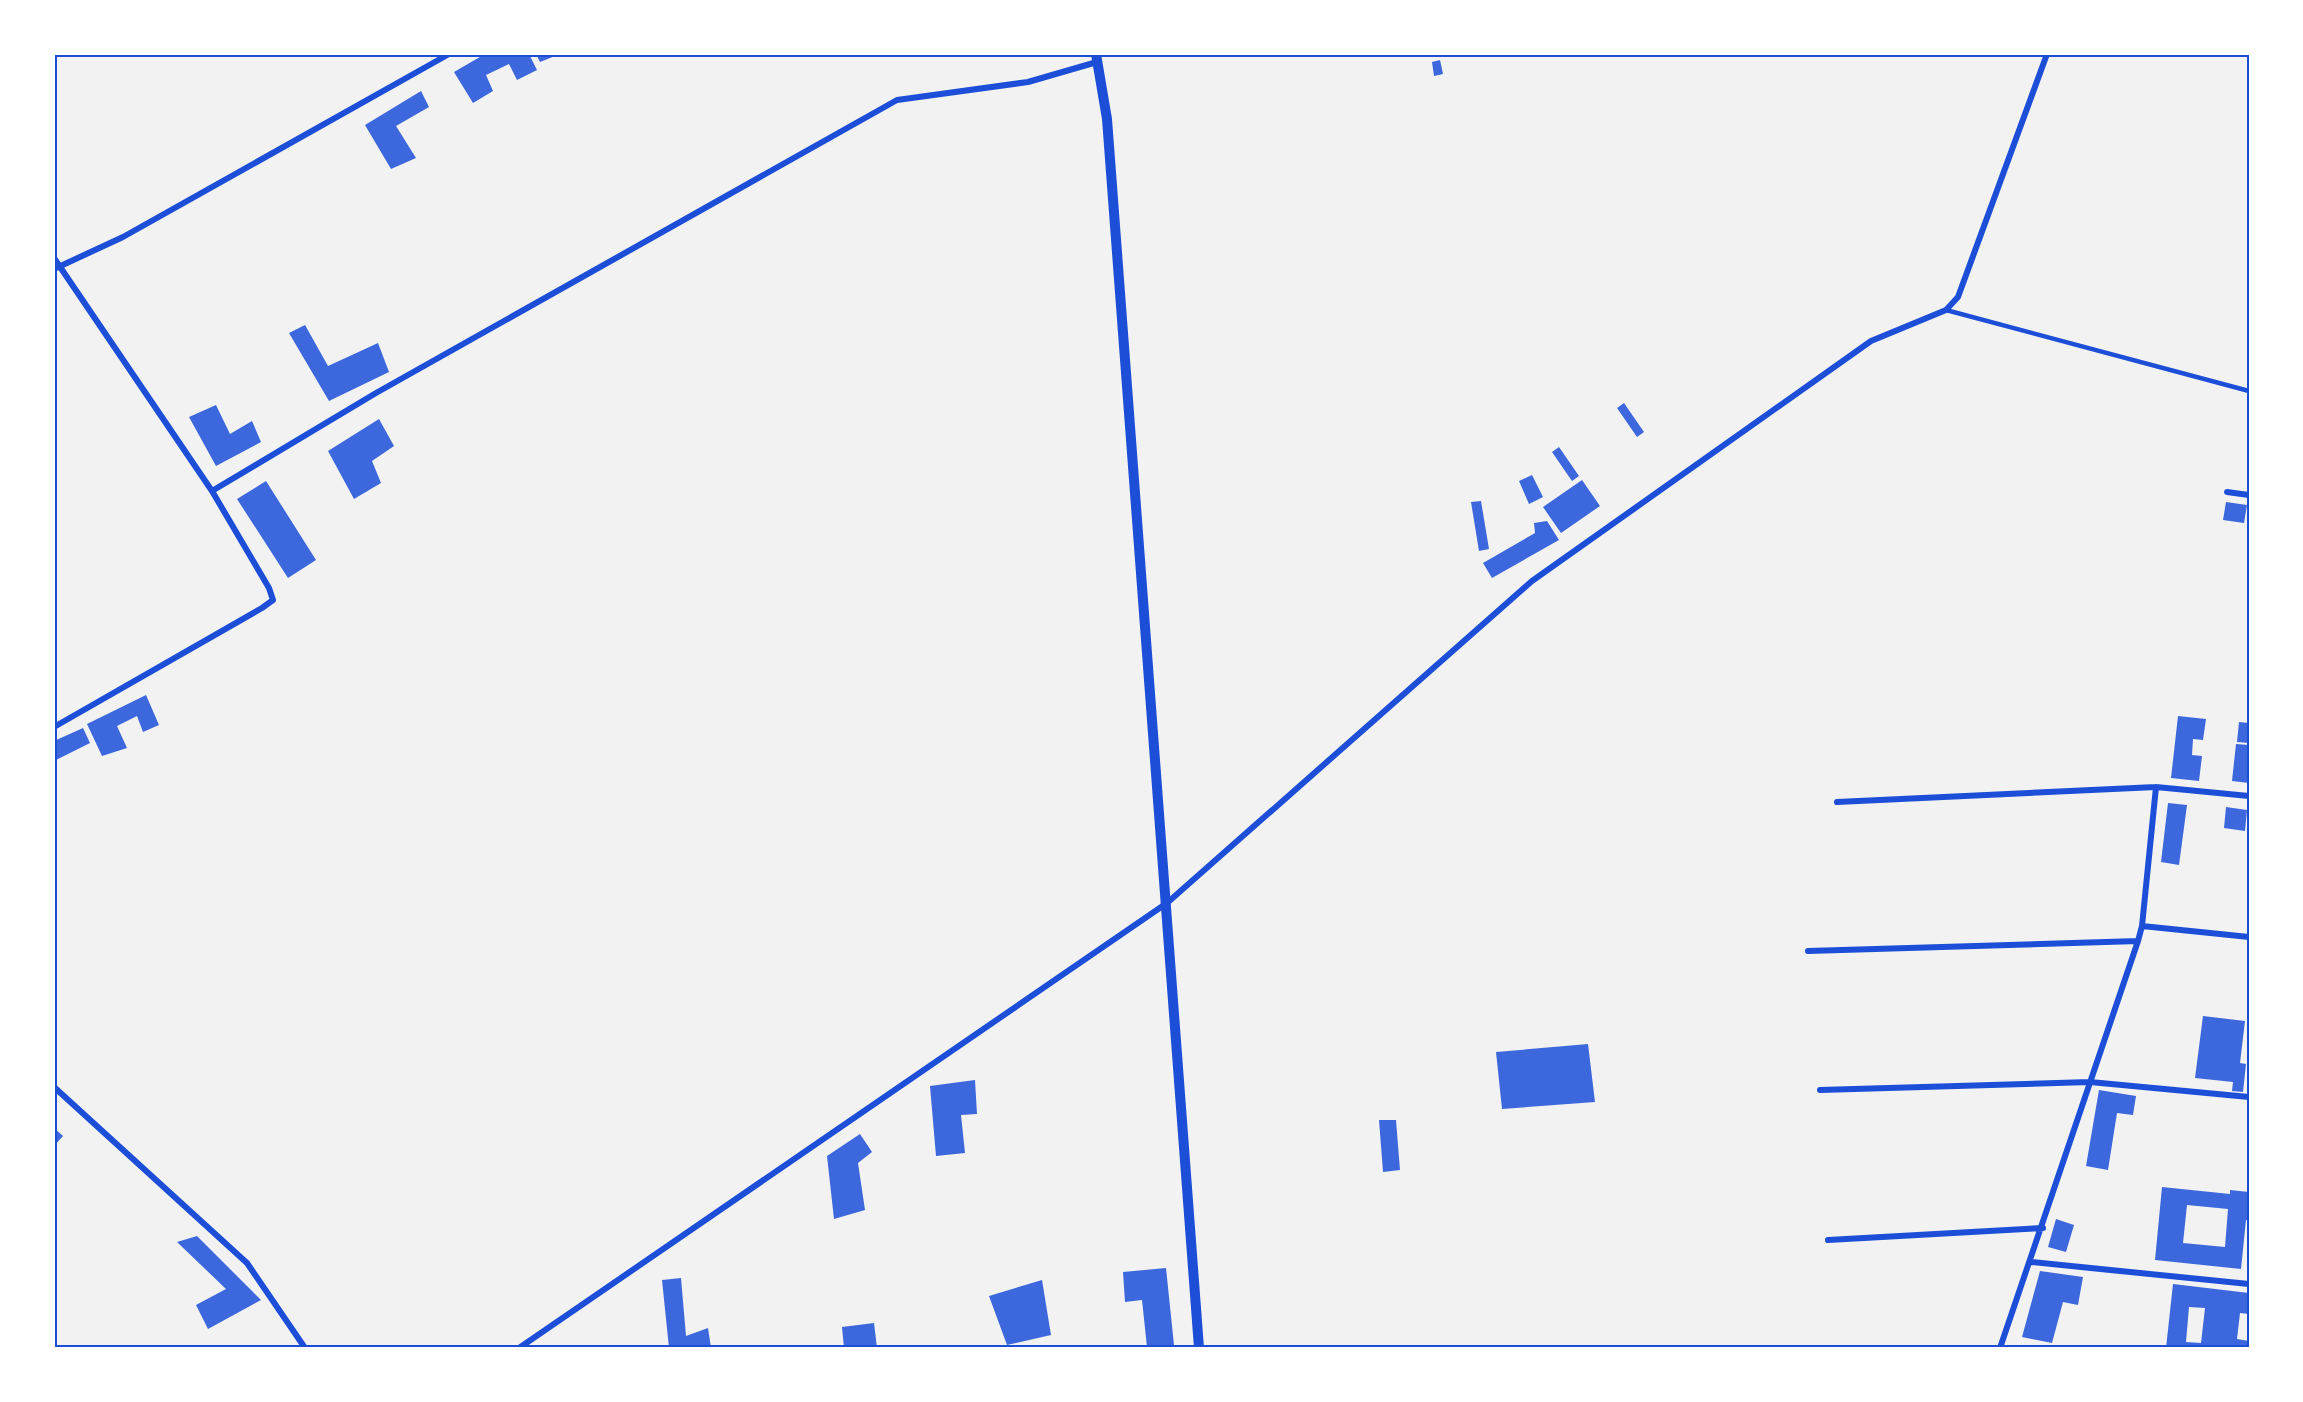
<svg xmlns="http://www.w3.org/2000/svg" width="2303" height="1402" viewBox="0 0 2303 1402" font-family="'PT Sans',sans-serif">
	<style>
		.building { fill: #3d67dc; fill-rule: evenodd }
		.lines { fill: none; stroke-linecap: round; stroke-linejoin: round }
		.service { stroke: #1d4ed8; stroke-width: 4.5 }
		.minor { stroke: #1d4ed8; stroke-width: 6 }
		.tertiary { stroke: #1d4ed8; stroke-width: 10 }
		.neatline { fill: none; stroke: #1d4ed8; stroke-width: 2 }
	</style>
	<rect width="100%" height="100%" fill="#f2f2f2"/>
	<path class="building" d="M485,54H529L537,70L517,80L509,64L486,75L493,91L473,103L454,72Z
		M536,54H560L540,62Z
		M1440,60L1443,74L1434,76L1432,62Z
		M421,91L429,107L396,126L416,158L391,169L365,125Z
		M305,325L328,366L378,343L389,372L329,401L289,333Z
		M1624,403L1644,432L1637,437L1617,408Z
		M216,405L230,434L252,421L261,442L216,466L189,417Z
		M379,419L394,446L372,461L381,483L354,499L328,451Z
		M1559,447L1579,476L1572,481L1552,452Z
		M1532,475L1543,497L1529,504L1519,481Z
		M1582,480L1600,506L1561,533L1543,507Z
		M266,481L316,560L288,578L237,499Z
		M1481,501L1489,549L1479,551L1471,502Z
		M2226,502L2247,505L2244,523L2223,520Z
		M1547,521L1559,540L1492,578L1483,563L1535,533L1534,523Z
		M146,695L159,725L143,732L137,716L117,726L127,748L102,756L87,724Z
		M2178,716L2206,719L2203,740L2193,739L2192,755L2202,756L2199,781L2171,778Z
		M2239,722L2249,723V743L2237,742Z
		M83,728L90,743L54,761V741Z
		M2236,744L2249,745V783L2232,781Z
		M2168,803L2187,805L2179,865L2161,862Z
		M2226,807L2247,810L2245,831L2224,828Z
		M2203,1016L2245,1021L2240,1063L2246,1064L2243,1092L2232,1091L2233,1082L2195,1078Z
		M1588,1044L1595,1102L1502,1109L1496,1052Z
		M975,1080L977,1114L961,1115L965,1153L936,1156L930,1086Z
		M2099,1090L2136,1096L2133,1115L2117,1113L2108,1170L2086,1166Z
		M1379,1120H1396L1400,1170L1383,1172Z
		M54,1128L63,1136L54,1146Z
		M860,1134L872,1152L858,1163L865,1210L834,1219L827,1156Z
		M2162,1187L2230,1194V1190L2249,1192V1221L2246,1220L2241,1269L2155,1260ZM2187,1205L2228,1209L2225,1247L2183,1243Z
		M2056,1219L2074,1225L2066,1252L2048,1247Z
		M197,1236L261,1300L208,1329L196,1305L226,1289L177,1242Z
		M1166,1268L1174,1345L1147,1347L1142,1300L1125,1302L1123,1272Z
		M2040,1271L2083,1277L2078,1305L2063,1302L2052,1343L2022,1337Z
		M681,1278L686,1336L708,1328L711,1348H669L662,1280Z
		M1042,1280L1051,1335L1007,1345L989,1296Z
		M2173,1284L2249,1293V1314L2240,1313L2237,1339L2249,1341V1348H2166ZM2189,1307L2205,1308L2201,1343L2186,1342Z
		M874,1323L877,1348H844L842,1327Z"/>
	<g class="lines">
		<path class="service" d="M1946,310L2249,391"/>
		<path class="minor" d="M54,258L212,491L376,393L897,100L1028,82L1097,62
			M54,269L123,237L449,54
			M2227,492L2249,495
			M54,727L262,608L273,600L269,588L212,491
			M1837,802L2156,787L2249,796
			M2142,926L2249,937
			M1808,951L2138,941
			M54,1087L247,1263L305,1348
			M1820,1090L2090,1082L2249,1097
			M1828,1240L2043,1228
			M2031,1262L2249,1284
			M519,1348L1167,903L1532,581L1871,341L1946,310L1958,297L2047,54
			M2000,1348L2138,941L2142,926L2156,787"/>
		<path class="tertiary" d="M1096,54L1107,119L1199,1348"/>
	</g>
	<rect width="2303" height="1402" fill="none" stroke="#ffffff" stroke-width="111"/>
	<rect x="56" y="56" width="2192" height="1290" class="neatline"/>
</svg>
